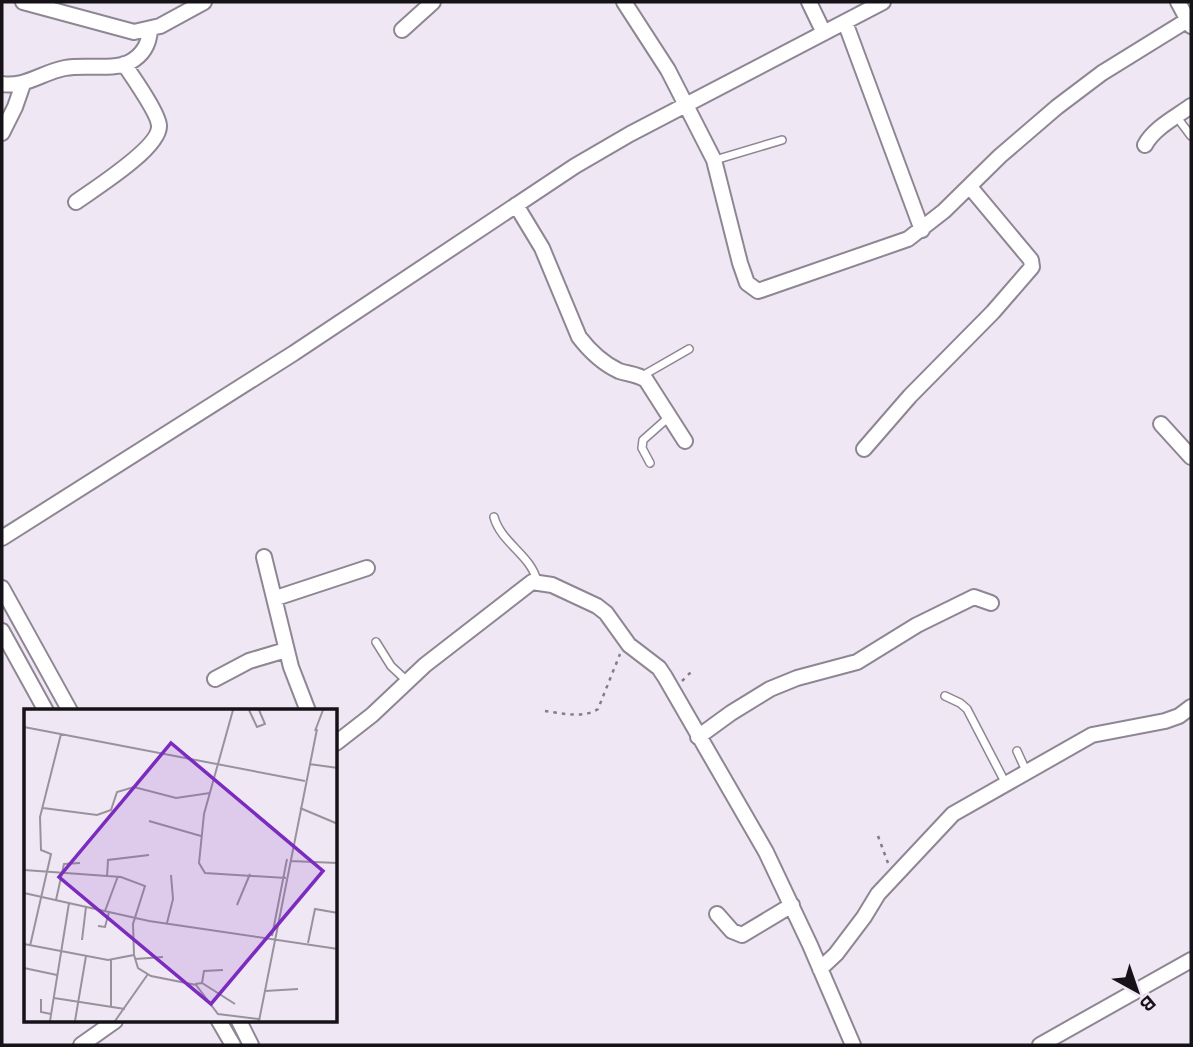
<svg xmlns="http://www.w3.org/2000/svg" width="1193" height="1047" viewBox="0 0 1193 1047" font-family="Helvetica,sans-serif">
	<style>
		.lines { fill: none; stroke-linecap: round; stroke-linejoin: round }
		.service-casing { stroke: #8e8692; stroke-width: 10 }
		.minor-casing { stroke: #8e8692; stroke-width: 18 }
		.path { stroke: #837d86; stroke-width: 2.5; stroke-dasharray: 3.5 5; stroke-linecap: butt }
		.service { stroke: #fff; stroke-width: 7 }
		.minor { stroke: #fff; stroke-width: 14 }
		.inset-road { fill: none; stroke: #99929d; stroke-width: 2 }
		.view { fill: #7b2cbf; fill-opacity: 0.15; stroke: #7b2cbf; stroke-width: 3.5 }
		.inset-edge { fill: none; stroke: #161318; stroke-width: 3.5 }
	</style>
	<rect width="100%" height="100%" fill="#f0e7f5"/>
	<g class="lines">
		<defs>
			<path id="service" d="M1176,116L1191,136
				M715,160L782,140
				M642,376L689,349
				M650,463L642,448L643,440L669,417
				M494,517C501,543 531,555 537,581
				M376,642L391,666L407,681
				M945,696L960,703L967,709L1006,784
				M1017,751L1027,773"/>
			<path id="minor" d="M23,2L134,32L160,26L204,2
				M624,2L668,70L714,160L740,263L747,283L758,291L908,239L944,211L1000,156L1057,107L1102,73L1191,18
				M809,2L824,33
				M1178,2L1191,26
				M845,22L922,230
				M402,30L433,2
				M2,84C24,88 43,72 65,68C85,64 112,71 130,62C143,55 149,44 150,30
				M2,133L15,107L23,84
				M1145,145C1154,128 1176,117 1191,106
				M76,202C94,189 160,148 159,126C159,114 132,76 124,64
				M516,205L542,248L579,337C589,350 604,364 619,371C628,374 638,374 646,380L685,441
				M1161,424L1191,457
				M864,449L910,396L993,312L1032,267L1031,260L970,187
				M2,538L294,353L575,166L630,134L883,2
				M264,557L291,667L308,711
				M2,588L70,711
				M276,598L367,568
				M2,631L46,711
				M215,679L249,661L286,650
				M698,737L731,713L770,689L797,678L857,662L917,625L974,597L991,603
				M336,743L372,715L425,665L532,582L552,585L597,606L606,613L629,645L659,668L665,677L766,852L810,945L853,1045
				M717,914L732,931L742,935L792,905
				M820,969L836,954L864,917L878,894L953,814L1092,735L1165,721L1179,716L1191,707
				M219,1021L233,1045
				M239,1021L251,1045
				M81,1045L115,1021
				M1040,1045L1191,960"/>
		</defs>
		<use href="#service" class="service-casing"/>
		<use href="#minor" class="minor-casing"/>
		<path class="path" d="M682,681L692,671
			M545,711C562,713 583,719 598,709L620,654
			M878,836L888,863"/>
		<use href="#service" class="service"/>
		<use href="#minor" class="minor"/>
	</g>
	<g transform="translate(24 709)">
		<rect width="313" height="313" fill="#f0e7f5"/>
		<path class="inset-road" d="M209,1L180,105L175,154L181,164L262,169M225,1L233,18L241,15L235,1M0,18L281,72M291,22L299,1M285,55L314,59M19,99L73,106L87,101L93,83L110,78L152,89L186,84M276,99L314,115M125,112L177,127M266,152L314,154M0,161L97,168L121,177L109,215L110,246M83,168L84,151L125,146M0,184L125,212L314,240M32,191L40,155L56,154M213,196L226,165M81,202L94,167M143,214L149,190L147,166M74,217L81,218L85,203M248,227L263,150M58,231L62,198M284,234L291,200L314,204M0,235L84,251L110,246L114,259L127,267L172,276L194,305L235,310M6,237L27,145L17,141L16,108L37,25M111,250L139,248M0,259L33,266M178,274L180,262L199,261M171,275L178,274L211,295M241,282L274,280M30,289L101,300M17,290V303L27,305M87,297V250M26,312L45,194M51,312L62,247M91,312L124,265M235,312L293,20"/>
		<path class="view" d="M147,34L299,162L187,295L35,168Z"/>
		<rect width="313" height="313" class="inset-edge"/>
	</g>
	<rect width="1193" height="1047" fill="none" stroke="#161318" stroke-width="7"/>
	<g transform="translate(1137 991) rotate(140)" stroke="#f0e7f5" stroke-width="5" paint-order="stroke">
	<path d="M0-5L12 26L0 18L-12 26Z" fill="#161318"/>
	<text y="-10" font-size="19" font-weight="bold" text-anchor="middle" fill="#161318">B</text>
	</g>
</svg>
